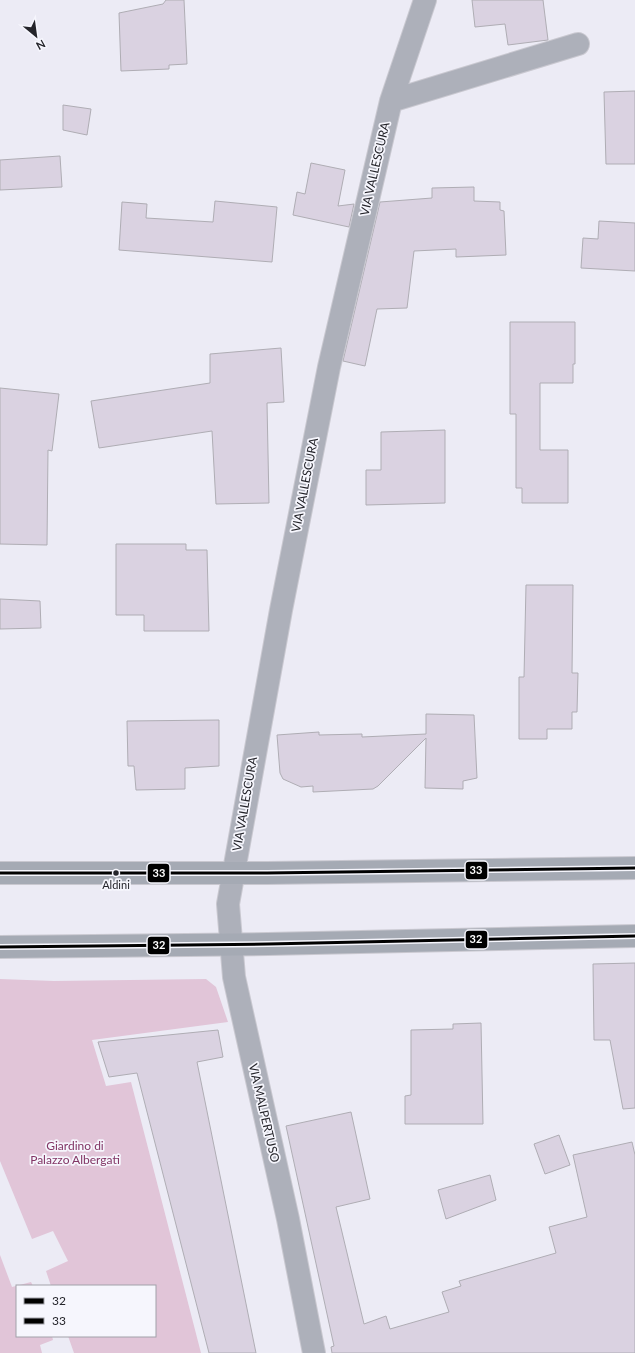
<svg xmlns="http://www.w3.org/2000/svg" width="635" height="1353" viewBox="0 0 635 1353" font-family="Lato,sans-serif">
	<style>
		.green { fill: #e1c5d8 }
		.building { fill: #dad2e1; stroke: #afadb4 }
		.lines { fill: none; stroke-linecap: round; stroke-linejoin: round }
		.minor-casing { stroke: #c9c8d0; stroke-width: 24 }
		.major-casing { stroke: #c9c8d0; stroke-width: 24 }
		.minor { stroke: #adb0ba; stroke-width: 22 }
		.major { stroke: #a5aab4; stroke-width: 22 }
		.bus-1-casing { stroke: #f6f6fd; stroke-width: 6 }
		.bus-2-casing { stroke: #f6f6fd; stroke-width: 6 }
		.bus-1 { stroke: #000; stroke-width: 3 }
		.bus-2 { stroke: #000; stroke-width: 3 }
		.bus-dot { fill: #24242a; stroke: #f6f6fd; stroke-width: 1.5 }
		.labels { text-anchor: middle; stroke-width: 3.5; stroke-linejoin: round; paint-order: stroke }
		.bus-label { font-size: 11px; fill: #24242a; stroke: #f6f6fd }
		.street-label { font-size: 12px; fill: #24242a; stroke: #f6f6fd }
		.park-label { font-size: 12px; fill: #823565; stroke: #f6f6fd }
		.line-badge { stroke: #f6f6fd; stroke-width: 1.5 }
		.badge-label { font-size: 11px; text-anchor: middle; font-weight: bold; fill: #fff }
	</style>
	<rect width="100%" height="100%" fill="#ecebf5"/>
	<path class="green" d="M0,979L54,981L206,979L216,987L228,1022L92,1040L106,1086L131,1082L201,1353H74L68,1336H155V1286H51L46,1271L68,1261L53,1231L32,1239L0,1161Z
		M0,1255L12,1287L31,1282L33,1286H17V1336H52L53,1340L40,1345L42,1353H0Z"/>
	<path class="building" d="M166,0H184L187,64L169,65V69L121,71L119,13L163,4Z
		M472,0H543L548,40L508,45L505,24L475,27Z
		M635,91V164H606L604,92Z
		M63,105L91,109L87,135L63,130Z
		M60,156L62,187L0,190V160Z
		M311,163L345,170L338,206L354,204L349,227L293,215L297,192L305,194Z
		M474,187V201L500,202V210L504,211L506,255L456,257V249L414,251L407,308L377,309L365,366L343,361L380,202L432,198V188Z
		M215,201L277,207L272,262L119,250L122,202L147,204L146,218L213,222Z
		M599,221L635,223V271L581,268L583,238L598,239Z
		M510,322H575V364H573V383H540V450H568V503H522V488H516V414H510Z
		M281,348L284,402L267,403L269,503L216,504L212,431L99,448L91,401L210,383V354Z
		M0,388L59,394L52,451L48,450L47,545L0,544Z
		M445,430V503L366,505V470H381V432Z
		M116,544H186V550H207L209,631H144V615H116Z
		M526,585H573L572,673H578L577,712H572V729H547V739H519V677H524Z
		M0,599L40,601L41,628L0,629Z
		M426,714L474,715L477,778L463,781V789L425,788L426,738L378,786L373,789L313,792V786L301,787L283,779L280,773L277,735L319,732V735L362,734V737L426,734Z
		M219,720V766L185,768V789L136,790L134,766H128L127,721Z
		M635,963V1108L623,1109L610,1040H594L593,964Z
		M481,1023L483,1124H405V1096L411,1095V1030L453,1029V1024Z
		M218,1030L223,1057L197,1062L256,1353H209L137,1073L109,1077L98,1042Z
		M351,1112L370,1199L336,1207L364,1324L386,1316L390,1329L449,1312L442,1292L461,1286L459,1281L556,1253L549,1227L587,1217L573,1155L632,1142L635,1155V1353H332L331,1347L334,1346L286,1126Z
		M559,1135L570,1165L545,1174L534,1144Z
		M490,1175L496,1200L446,1219L438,1190Z"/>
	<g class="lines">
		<defs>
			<path id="minor" d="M391,101L578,44
				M314,1353L288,1219L234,977L228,904L281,610L329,367L391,101L425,0"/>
			<path id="major" d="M0,873H267L635,868
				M0,947L268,944L635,936"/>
		</defs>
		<use href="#minor" class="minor-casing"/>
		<use href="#major" class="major-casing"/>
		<use href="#minor" class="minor"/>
		<use href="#major" class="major"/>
		<defs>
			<path id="bus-1" d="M0,947L268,944L635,936"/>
			<path id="bus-2" d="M0,873H267L635,868"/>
		</defs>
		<use href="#bus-1" class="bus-1-casing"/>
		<use href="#bus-2" class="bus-2-casing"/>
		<use href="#bus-1" class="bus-1"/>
		<use href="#bus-2" class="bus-2"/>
	</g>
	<circle class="bus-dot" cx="116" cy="873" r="3.5"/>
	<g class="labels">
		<g class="bus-label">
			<text x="116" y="889">Aldini</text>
		</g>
		<g class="street-label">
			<text transform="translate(375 169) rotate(-77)" y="4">VIA VALLESCURA</text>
			<text transform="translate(305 485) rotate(-79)" y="4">VIA VALLESCURA</text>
			<text transform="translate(245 804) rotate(-80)" y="4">VIA VALLESCURA</text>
			<text transform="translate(264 1113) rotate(77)" y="4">VIA MALPERTUSO</text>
		</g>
		<g class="park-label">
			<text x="75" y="1150">Giardino di<tspan x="75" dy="14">Palazzo Albergati</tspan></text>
		</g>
	</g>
	<g class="line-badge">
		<rect x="465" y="861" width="23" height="19" rx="4" fill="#000"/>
		<rect x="147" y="863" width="23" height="20" rx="4" fill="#000"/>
		<rect x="465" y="930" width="23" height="19" rx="4" fill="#000"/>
		<rect x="147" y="936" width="23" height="19" rx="4" fill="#000"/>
	</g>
	<g class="badge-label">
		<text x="476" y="874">33</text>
		<text x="159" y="877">33</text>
		<text x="476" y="943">32</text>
		<text x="159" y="949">32</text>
	</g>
	<rect x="16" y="1285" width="140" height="52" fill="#f6f6fd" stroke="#a2a2a9"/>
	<rect x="24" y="1298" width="20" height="6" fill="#000000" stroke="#a2a2a9"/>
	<text x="52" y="1305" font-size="12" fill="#24242a">32</text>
	<rect x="24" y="1318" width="20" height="6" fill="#000000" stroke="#a2a2a9"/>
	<text x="52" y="1325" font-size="12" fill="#24242a">33</text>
	<g transform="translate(36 36) rotate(151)" stroke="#f6f6fd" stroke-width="3" paint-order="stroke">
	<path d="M0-3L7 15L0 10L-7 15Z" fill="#24242a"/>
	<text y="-6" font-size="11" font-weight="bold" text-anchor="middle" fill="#24242a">N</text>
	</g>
</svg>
